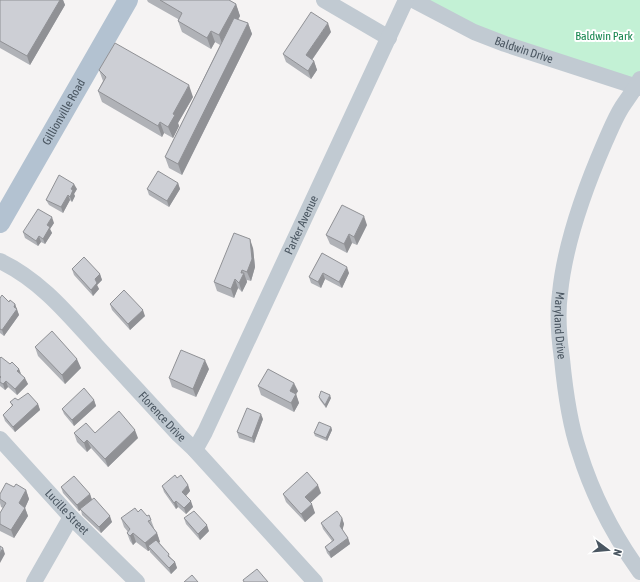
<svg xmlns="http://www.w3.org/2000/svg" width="640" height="582" viewBox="0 0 640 582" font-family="'Asap Condensed',sans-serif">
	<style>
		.green { fill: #c3f1d5 }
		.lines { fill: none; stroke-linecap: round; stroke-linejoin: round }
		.minor { stroke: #c1cad2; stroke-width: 16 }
		.major { stroke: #b3c2d1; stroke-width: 20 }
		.wall { fill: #b0b2b7 }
		.shaded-wall { fill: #909195 }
		.building { fill: #cdcfd5; stroke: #909195 }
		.labels { text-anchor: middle; stroke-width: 4; stroke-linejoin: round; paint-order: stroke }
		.park-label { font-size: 12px; fill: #17864f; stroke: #fff }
		.street-label { font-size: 12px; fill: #4a5661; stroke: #fff }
	</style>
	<rect width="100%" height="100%" fill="#f5f3f3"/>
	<path class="green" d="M415,0H640V78L636,86L506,43Z"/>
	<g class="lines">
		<g class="minor">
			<path d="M324,0L389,38"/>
			<path id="s1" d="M413,0L474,32L505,44L640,88"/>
			<path id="s2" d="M640,79C635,89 628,98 622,107C615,118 610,131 605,142C585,188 565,243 560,293C557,314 559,338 562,359C565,390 569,422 579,451C592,493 614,536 640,572"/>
			<path id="s3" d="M0,261C40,280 67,313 96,345C124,375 151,405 179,435L195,450L315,582"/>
			<path id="s4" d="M0,439L71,517L137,582"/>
			<path id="s5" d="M195,450L205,432L406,0"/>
			<path d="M34,582L71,517"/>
		</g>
		<path class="major" id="s6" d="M0,223L128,0"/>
	</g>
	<path class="wall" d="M0,0H63L65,5L30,65L0,48Z
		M147,0H229L236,4L240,16L238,20L248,23L252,34L182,175L169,168L165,157L220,45L215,42L211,49L182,32L178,21V19L148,2Z
		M331,32L312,60L314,61L317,70L311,79L286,62L283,54Z
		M99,70L193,97L178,123L179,126L173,138L164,133L162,137L102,102L98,91L103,81Z
		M178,183L180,189L169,207L149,195L147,189Z
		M77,189L74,194L75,196L72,202L70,200L63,213L49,205L46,200Z
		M54,223L50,229L52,233L45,244L41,242L38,246L25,238L23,232Z
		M367,225L357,245L352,243L347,253L330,244L326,235Z
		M253,248L255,267L251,281L247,280V282L242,292L238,288L234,298L217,291L214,282Z
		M322,253L349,273L342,288L325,279L321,288L311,283L309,277Z
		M72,269L100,274L102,280L97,285L99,289L93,296L74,275Z
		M0,298L15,304L19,315L4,336L0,333Z
		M110,304L145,316L130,330L112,310Z
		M35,347L81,368L65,384L38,356Z
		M0,358L10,364L19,369L21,374L28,384L17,395L8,387L5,390L0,386Z
		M209,369L196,397L172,387L169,378Z
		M258,386L298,391L296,394L299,403L294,412L261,395Z
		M319,397L331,398L326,408L320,400Z
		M18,400L38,404L40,410L15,432L5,421L3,415L12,406L10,402Z
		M94,400L96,406L74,426L64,414L62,409Z
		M263,419L254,443L239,438L237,432Z
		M331,427L332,430L327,441L315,436L314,433Z
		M74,433H95L138,438L108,467L91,448L87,452L77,442Z
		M177,478L188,485L190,491L186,496L193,507L186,514L178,507L176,509L164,492L162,486Z
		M14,487L26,490L29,499L25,508L28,516L14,538L0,531V513L3,508L1,507L0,503V494Z
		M61,487L90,494L92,500L112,522L101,533L82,515L81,510L79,511L63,493Z
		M321,493L310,503L315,513L305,522L286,502L283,494Z
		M138,512L147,516L151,520L154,528V529L157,533L160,542H159L171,558L175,562L177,568L171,574L150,552V550L148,551L136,542L133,545L130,541L127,533L128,532L124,527L121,518Z
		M184,518L209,531L200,540L186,524Z
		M342,518L344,524L342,530L348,538L350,544L331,558L327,553L325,547L332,541L323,529L321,523Z"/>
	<path class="shaded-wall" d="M60,0H63L65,5L30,65L27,56Z
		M236,4L240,16L223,46L219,35Z
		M248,23L252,34L182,175L178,164Z
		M328,23L331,32L309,64L306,55Z
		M211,31L215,42L211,49L207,38Z
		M314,61L317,70L311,79L308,71Z
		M189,85L193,97L178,123L179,126L173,138L168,127L173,114Z
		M160,122L164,133L162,137L158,126Z
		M178,183L180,189L169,207L167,201Z
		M74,184L77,189L74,194L75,196L72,202L70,197L71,189Z
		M68,195L70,200L63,213L61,207Z
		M364,216L367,225L357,245L354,237Z
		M52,217L54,223L50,229L52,233L45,244L43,239L47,225Z
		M349,234L352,243L347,253L344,244Z
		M39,236L41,242L38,246L36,241Z
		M250,239L253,248L255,267L251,281L247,272Z
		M347,267L349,273L342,288L339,282Z
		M242,270L243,275L244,273L247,282L242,292L239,283Z
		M323,273L325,279L321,288L318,282Z
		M100,274L102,280L97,285L99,289L93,296L91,290L95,279Z
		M235,279L238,288L234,298L231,289Z
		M15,304L19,315L4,336L2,330Z
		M143,310L145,316L130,330L128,324Z
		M77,359L81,368L65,384L62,375Z
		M205,360L209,369L196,397L193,389Z
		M19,369L21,374L17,371Z
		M25,378L28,384L17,395L15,389Z
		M6,381L8,387L5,390L3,384Z
		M294,383L298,391L293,399L290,391Z
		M296,394L299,403L294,412L291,403Z
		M330,395L331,398L326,408L325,405Z
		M94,400L96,406L74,426L72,420Z
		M38,404L40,410L15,432L13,427Z
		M261,414L263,419L254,443L252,438Z
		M331,427L332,430L327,441L326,438Z
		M135,430L138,438L108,467L105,459Z
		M87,440L91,448L87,452L84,443Z
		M188,485L190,491L184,498L182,492Z
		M318,485L321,493L308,505L305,497Z
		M26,490L29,499L25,508L28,516L14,538L11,530L19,503Z
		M90,494L92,500L79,511L77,505Z
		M176,501L178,507L176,509L174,503Z
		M191,501L193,507L186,514L184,508Z
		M312,504L315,513L305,522L301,514Z
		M110,516L112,522L101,533L99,527Z
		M342,518L344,524L342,532L340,526Z
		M207,525L209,531L200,540L198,534Z
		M133,533L136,542L133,545L130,536Z
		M157,533L160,542L151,549L148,546L150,550L148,551L145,543Z
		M348,538L350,544L331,558L329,552Z
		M3,548L5,554L0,563V553Z
		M175,562L177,568L171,574L169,568Z"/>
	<path class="building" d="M0,0H60L27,56L0,41Z
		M160,0H229L236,4L219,35L211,31L207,38L178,21L182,13Z
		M311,12L328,23L306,55L314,61L308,71L283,54Z
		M234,18L248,23L178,164L165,157Z
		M115,43L189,85L173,114L175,115L168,127L160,122L158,126L98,91L106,77L99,70Z
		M158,171L178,183L167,201L147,189Z
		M59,175L74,184L71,189L73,190L70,197L68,195L61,207L46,200Z
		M342,205L364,216L354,237L349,234L344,244L326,235Z
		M38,209L52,217L47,225L50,227L43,239L39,236L36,241L23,232Z
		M234,233L250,239L252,259L247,272L242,270L241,273H244L239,283L235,279L231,289L214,282Z
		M322,253L347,267L339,282L323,273L318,282L309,277Z
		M84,257L100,274L95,279L97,283L91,290L72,269Z
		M124,290L143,310L128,324L110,304Z
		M2,295L9,302L10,300L15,304L14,307L17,309L2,330L0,329V298Z
		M52,331L77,359L62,375L35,347Z
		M181,350L205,360L193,389L169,378Z
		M1,357L10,364L12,362L19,369L17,371L25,378L15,389L6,381L3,384L0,382V378L1,377L0,376V358Z
		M268,369L294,383L290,391L296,394L291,403L258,386Z
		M84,388L94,400L72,420L62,409Z
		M321,391L330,395L325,405L319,397Z
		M28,393L38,404L13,427L3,415L13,405L10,402L15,398L18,400Z
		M247,408L261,414L252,438L237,432Z
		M119,411L135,430L105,459L87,440L84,443L74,433L86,423L95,433Z
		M319,422L331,427L326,438L314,433Z
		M307,472L318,485L305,497L312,504L301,514L283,494Z
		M175,475L177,478L181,475L188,485L182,492L191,501L184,508L176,501L174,503L162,486Z
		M74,476L90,494L77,505L61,487Z
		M6,483L14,487L16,484L26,490L19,503L25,508L11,530L0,524V513L6,503L0,499V494Z
		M94,498L110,516L99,527L80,509Z
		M135,508L138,512L141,509L147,516L149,515L151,520L148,521L157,533L145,543L133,533L130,536L127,533L130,529L121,518Z
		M194,511L207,525L198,534L184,518Z
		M337,511L342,518L340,526L348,538L329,552L325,547L334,540L321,523Z
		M156,540L169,554L168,556L175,562L169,568L148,546Z
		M0,546L3,548L0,553Z
		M257,569L268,582H244L243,580Z
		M192,575L198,582H184Z"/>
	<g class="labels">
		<g class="park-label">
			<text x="604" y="40">Baldwin Park</text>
		</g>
		<g class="street-label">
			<text dy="4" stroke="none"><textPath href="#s1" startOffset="122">Baldwin Drive</textPath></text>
			<text dy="4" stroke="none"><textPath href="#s6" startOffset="128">Gillionville Road</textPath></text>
			<text dy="4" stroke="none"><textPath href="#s5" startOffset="249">Parker Avenue</textPath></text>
			<text dy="4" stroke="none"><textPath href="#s2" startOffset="263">Maryland Drive</textPath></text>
			<text dy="4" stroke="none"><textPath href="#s3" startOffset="226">Florence Drive</textPath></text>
			<text dy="4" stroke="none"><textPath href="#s4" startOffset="99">Lucille Street</textPath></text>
		</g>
	</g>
	<g transform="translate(608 550) rotate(106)" stroke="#ffffff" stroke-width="3" paint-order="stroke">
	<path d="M0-3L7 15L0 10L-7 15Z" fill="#4a5661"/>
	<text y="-6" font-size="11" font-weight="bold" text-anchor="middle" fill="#4a5661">N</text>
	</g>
</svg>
